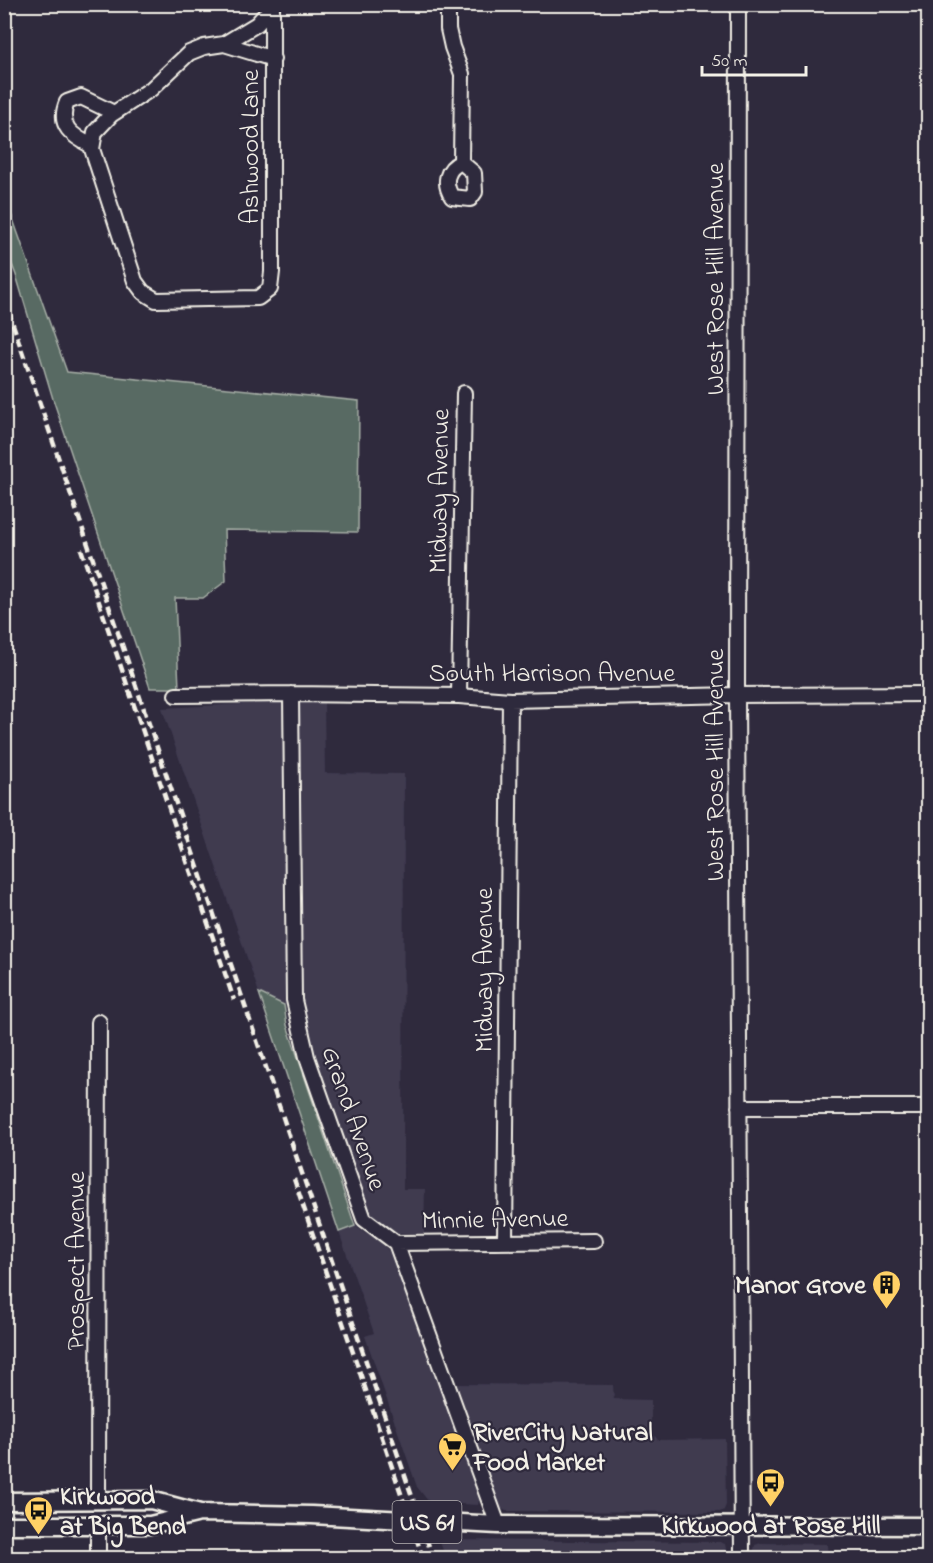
<svg xmlns="http://www.w3.org/2000/svg" width="933" height="1563" viewBox="0 0 933 1563" font-family="'Indie Flower',sans-serif">
	<style>
		.built { fill: #3f3a50 }
		.green { fill: #596b63; stroke: #a6aea6; stroke-width: 1.5 }
		.lines { fill: none; stroke-linecap: round; stroke-linejoin: round }
		.minor-casing { stroke: #f4f1e8; stroke-width: 18 }
		.major-casing { stroke: #f4f1e8; stroke-width: 21 }
		.minor { stroke: #2f2a3d; stroke-width: 14 }
		.major { stroke: #2f2a3d; stroke-width: 16 }
		.rail { stroke: #f4f1e8; stroke-width: 4.5; stroke-dasharray: 9 4.5; stroke-linecap: butt }
		.labels { text-anchor: middle; stroke-width: 4.5; stroke-linejoin: round; paint-order: stroke }
		.shield { fill: #2f2a3d; stroke: #b9b5b5; stroke-width: 1.5 }
		.shield-label { font-size: 24px; font-weight: bold; fill: #f4f1e8 }
		.street-label { font-size: 26px; fill: #f4f1e8; stroke: #2f2a3d }
		.poi-label { font-size: 26px; font-weight: bold; fill: #f4f1e8; stroke: #2f2a3d; text-anchor: start }
	</style>
	<rect width="100%" height="100%" fill="#2f2a3d"/>
	<filter id="ink" filterUnits="userSpaceOnUse"><feTurbulence type="fractalNoise" baseFrequency=".0167" numOctaves="2"/><feDisplacementMap in="SourceGraphic" scale="12" xChannelSelector="R" yChannelSelector="G"/><feConvolveMatrix kernelMatrix="1 2 1 2 8 2 1 2 1" color-interpolation-filters="sRGB"/></filter>
	<g filter="url(#ink)">
		<path class="built" d="M324,700L325,773L404,774L403,1189H425L424,1233H393L372,1218L365,1202L308,1044L302,1005H284L259,993L162,708Z
			M355,1226L378,1240L393,1255L480,1497L478,1505L429,1502L417,1487L365,1336L374,1333L339,1232Z
			M457,1384L613,1385L614,1399L651,1400V1431L658,1440L725,1439L726,1505L724,1510L720,1512L506,1511L499,1508Z
			M439,1540L720,1542L725,1544L728,1558H446Z
			M761,1543L827,1544L828,1558H752L755,1545Z"/>
		<path class="green" d="M4,194L67,372L359,401L358,532L224,530L226,581L203,598H175L179,688H150L53,399L16,275L5,246Z
			M259,993L284,1005L287,1025L355,1226L339,1232Z"/>
		<g class="lines">
			<defs>
				<path id="minor" d="M272,4V272L270,289L258,298L156,300L143,292L135,281L92,149L95,132L111,115L151,89L189,53L204,47L224,44L273,59
					M448,4V29L452,47L462,74L461,162
					M738,4L737,695L742,1558
					M224,44L257,24L272,7
					M92,146C72,136 57,126 67,102L81,97L114,113
					M461,162L474,173L475,192L470,199L452,197C443,183 446,169 461,162Z
					M291,694L294,1000L307,1057L364,1219L396,1243L498,1525
					M176,695L291,694L459,696L510,700L737,695L928,694
					M459,696L464,393
					M739,1107H928
					M505,1242L510,700
					M396,1243L594,1241
					M98,1500L99,1022
					M98,1558V1525"/>
				<path id="major" d="M4,1501L151,1500L200,1513L312,1515L498,1525L928,1526
					M4,1525H150L196,1514"/>
			</defs>
			<use href="#minor" class="minor-casing"/>
			<use href="#major" class="major-casing"/>
			<use href="#minor" class="minor"/>
			<use href="#major" class="major"/>
			<path class="rail" d="M4,298L433,1558
				M81,549L234,1000
				M294,1179L423,1558"/>
		</g>
	</g>
	<defs>
		<symbol id="building-pin" viewBox="-11 -11 22 30"><path d="M0 17L-7.5 6A9.5 9.5 0 1 1 7.5 6Z" fill="#ffd166" stroke="#2f2a3d"/><path d="M-4-6H4V6H1V3H-1V6H-4ZM-2.5-4.3h1.7v1.8h-1.7ZM.8-4.3h1.7v1.8H.8ZM-2.5-1h1.7V.8h-1.7ZM.8-1h1.7V.8H.8Z" fill="#111"/></symbol>
		<symbol id="supermarket-pin" viewBox="-11 -11 22 30"><path d="M0 17L-7.5 6A9.5 9.5 0 1 1 7.5 6Z" fill="#ffd166" stroke="#2f2a3d"/><path d="M-6-5.5h2.5l.6 2H6L4.5 2H-2.5L-4.4-4H-6ZM-1.5 3.2a1.3 1.3 0 1 0 .1 0ZM3 3.2a1.3 1.3 0 1 0 .1 0Z" fill="#111"/></symbol>
		<symbol id="bus-pin" viewBox="-11 -11 22 30"><path d="M0 17L-7.5 6A9.5 9.5 0 1 1 7.5 6Z" fill="#ffd166" stroke="#2f2a3d"/><path d="M-5-6H5V4H4V6H2V4H-2V6H-4V4H-5ZM-3.5-4V0h7V-4ZM-3.5 1.2v1.5H-2V1.2ZM2 1.2v1.5H3.5V1.2Z" fill="#111"/></symbol>
	</defs>
	<g fill-rule="evenodd">
		<use href="#building-pin" x="870" y="1268" width="33" height="45"/>
		<use href="#supermarket-pin" x="436" y="1430" width="33" height="45"/>
		<use href="#bus-pin" x="754" y="1466" width="33" height="45"/>
		<use href="#bus-pin" x="22" y="1494" width="33" height="45"/>
	</g>
	<g class="labels">
		<rect class="shield" x="392.5" y="1501" width="69" height="42" rx="4.5"/>
		<g class="shield-label">
			<text x="427" y="1530">US 61</text>
		</g>
		<g class="street-label">
			<text transform="translate(249 147) rotate(-90)" y="9">Ashwood Lane</text>
			<text transform="translate(714 279) rotate(-90)" y="9">West Rose Hill Avenue</text>
			<text transform="translate(438 491) rotate(-89)" y="9">Midway Avenue</text>
			<text x="552" y="681">South Harrison Avenue</text>
			<text transform="translate(714 765) rotate(-90)" y="9">West Rose Hill Avenue</text>
			<text transform="translate(483 970) rotate(-90)" y="9">Midway Avenue</text>
			<text transform="translate(355 1118) rotate(71)" y="9">Grand Avenue</text>
			<text transform="translate(495 1218) rotate(-1)" y="9">Minnie Avenue</text>
			<text transform="translate(75 1261) rotate(-90)" y="9">Prospect Avenue</text>
		</g>
		<g class="poi-label">
			<text x="866" y="1293" text-anchor="end">Manor Grove</text>
			<text x="473" y="1440">RiverCity Natural<tspan x="473" dy="30">Food Market</tspan></text>
			<text x="60" y="1504">Kirkwood<tspan x="60" dy="30">at Big Bend</tspan></text>
			<text x="771" y="1533" text-anchor="middle">Kirkwood at Rose Hill</text>
		</g>
	</g>
	<rect width="933" height="1563" fill="none" stroke="#2f2a3d" stroke-width="24"/>
	<rect x="12" y="12" width="909" height="1539" fill="none" stroke="#f4f1e8" stroke-width="2" filter="url(#ink)"/>
	<path d="M702 66v9h104v-9" fill="none" stroke="#f4f1e8" stroke-width="3"/>
	<text x="711" y="66" font-size="18" fill="#f4f1e8" stroke="#2f2a3d" stroke-width="4.5" paint-order="stroke">50 m</text>
</svg>
